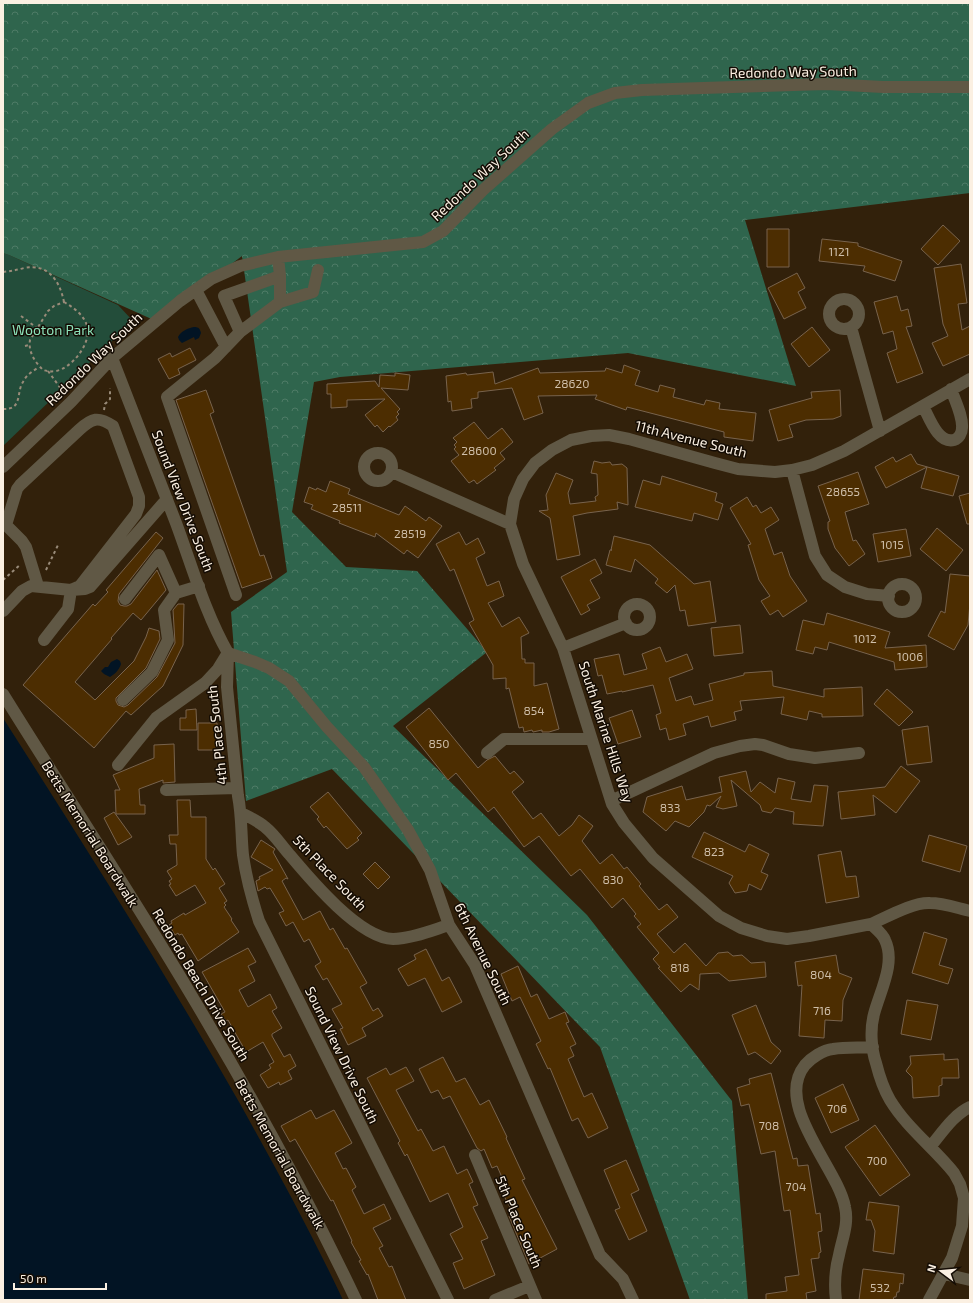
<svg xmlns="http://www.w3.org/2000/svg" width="973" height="1303" viewBox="0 0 973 1303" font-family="'Exo 2',sans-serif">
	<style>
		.green { fill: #234d3a }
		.forest { fill: url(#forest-crowns) }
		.water { fill: #021424 }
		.building { fill: #4c2d01; stroke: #78634d }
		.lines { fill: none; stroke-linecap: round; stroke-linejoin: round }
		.path { stroke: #998b79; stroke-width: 2; stroke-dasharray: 3 3; stroke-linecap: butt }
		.minor { stroke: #605845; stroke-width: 12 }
		.labels { text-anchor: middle; stroke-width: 3; stroke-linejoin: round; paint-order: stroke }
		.number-label { font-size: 12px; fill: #cfbfaa }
		.street-label { font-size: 14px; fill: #fbf0e2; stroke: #140c04 }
		.park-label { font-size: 14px; fill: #8ce0b8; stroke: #140c04 }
	</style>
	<defs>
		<pattern id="forest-crowns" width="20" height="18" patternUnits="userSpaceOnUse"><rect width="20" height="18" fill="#2f654d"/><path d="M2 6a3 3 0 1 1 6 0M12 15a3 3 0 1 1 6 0" fill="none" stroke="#4e7b66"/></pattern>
	</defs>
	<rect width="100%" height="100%" fill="#32210b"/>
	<path class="green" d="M3,253L9,255L118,305L133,321L3,446Z"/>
	<path class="forest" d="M3,3H970V193L745,220L796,386L628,353L340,377L314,382L292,512L346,567L417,571L487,652L393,726L587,915L732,1101L748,1300H690L600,1047L332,769L246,801L231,612L287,572L242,256L156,321L9,255L3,253Z"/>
	<path class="water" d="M194,327C199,327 200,329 201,333L199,338L195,340L194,337L182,343L179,340L178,337C181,331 188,328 194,327Z
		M117,659L120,661L121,664C119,670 115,674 110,677L104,674L101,671L105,667H108L111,662Z
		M3,718C84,845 165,972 239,1102C275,1167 311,1232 343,1300H3Z"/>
	<path class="building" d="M943,225L960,241L938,265L921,249Z
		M767,229H789V267H767Z
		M822,239L858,243V246L902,261L895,281L863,271L865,266L819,261Z
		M961,264L967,303L958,304L962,330L970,326V354L943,366L932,343L948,336L943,324L934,268Z
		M797,273L805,288L798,292L806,308L784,319L768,288Z
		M897,296L901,311L908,309L912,326L906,327L923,373L897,383L887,353L897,349L893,331L883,334L874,302Z
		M812,327L830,350L809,367L791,344Z
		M190,348L196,360L178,369L180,374L169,379L158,359L170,353L172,357Z
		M624,365L640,371L635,385L658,392L660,385L675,389L673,397L704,405L706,400L720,403L719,409L756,413L753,441L724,437V432L627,407L626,410L595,399L597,395L538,396L543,413L524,420L512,388L478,392V398L471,399L472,408L452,411L451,401L448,402L446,376L466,373L467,375L493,372L495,384L538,368L540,373L605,371L606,368L622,373Z
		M395,373L410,375L408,390L381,388L400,409L397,412L399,414L396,417L398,420L390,427L389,426L383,432L377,425L375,427L365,415L385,399L347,400V407L331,408V394H327V384L375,381L379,387L380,375L395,376Z
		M206,390L214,412L210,414L260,556L264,555L272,578L242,588L176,400Z
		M840,390L841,416L833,419L806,420L789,425L793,437L778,441L769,410L812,398L811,392Z
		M474,422L488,439L502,428L513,442L500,453L505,459L494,468L496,470L477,484L474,480L469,483L451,461L459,455L454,449L456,447L454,445L457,442L453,438Z
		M911,454L917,464L959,476L953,496L921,488L927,467L886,488L875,467L893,457L896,462Z
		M594,461L602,463L610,462L612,465L622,464L627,468L628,505L617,502L618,509L587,513L573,516L580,555L557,560L550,518L539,511L548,510L546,495L556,473L573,480L568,493L570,504L596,501L595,497L598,495L597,474L591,473Z
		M858,472L869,504L845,512L853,541L856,540L865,554L849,566L835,548L828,529V522L830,521L818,486Z
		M662,476L717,493L715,501L723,504L718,520L694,513L692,521L635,507L643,480L660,485Z
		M330,481L350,489L348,494L399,515L405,506L426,521L429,517L442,526L418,558L407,550L404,554L376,533L375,537L339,523L340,521L311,509L313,505L304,502L309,487L316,490L317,488L326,492Z
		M970,493V524H967L959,496Z
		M747,497L753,507L756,505L761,513L771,507L779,520L765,529L774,555L782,552L790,576L807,601L783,617L778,610L770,615L761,601L770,596L759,580L748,545L751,544L730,508Z
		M937,528L963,550L946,571L920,549Z
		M906,529L911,556L878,562L873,534Z
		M156,532L163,538L119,594L118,601L120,605L124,606H127L131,604L157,570L166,590L141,620L133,613L111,638L112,639L75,682L95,700L134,661L146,637L149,628L159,631L160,639L146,668L116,698V701L118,705L124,707L128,705L157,677L175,643L173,610L178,604H184L183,645L163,686L131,715L126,711L94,748L23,685L93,604L95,606L108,592L106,590Z
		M459,532L466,545L478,538L485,553L476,558L487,586L499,581L504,596L488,603L502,627L519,617L529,633L521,637L522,659H525V663H534V686L547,683L559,729L549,732H542V730L533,732L532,730L524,732L523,727L519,728L509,688L506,689V678L493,679V665L469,623L474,620L454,569L450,571L436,544Z
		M614,536L650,545L694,584L710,581L716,622L688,626L685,610L680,611L675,585L667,593L655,583L658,579L635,559L631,572L606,565L610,550H612H611Z
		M595,559L602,573L590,580L600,598L587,605L590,610L581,615L561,577Z
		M950,574L970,576V603L968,625L954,650L928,636L941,611L945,613Z
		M827,613L890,632L885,648L926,645L927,667L895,670L894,662L829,642L827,650L815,647L813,654L796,650L803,620L824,625Z
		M740,625L743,653L714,656L711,628Z
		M660,647L666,662L687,654L693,669L669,678L676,701L691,696L694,705L713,700L709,684L744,675V673L772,671L773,686L824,697V689L862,687L863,716L822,717V714L809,711L807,720L781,714L784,697L740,701L742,710L734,712L736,720L711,727L708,716L683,724L686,735L669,740L666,728L660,730L656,715L661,713L653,685L622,692V691L607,694L602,675L598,676L594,659L619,654L624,675L647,669L642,654Z
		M887,689L913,712L899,726L874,704Z
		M429,708L478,768L487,760L495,756L510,774L514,771L524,782L512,792L533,819L541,813L559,836L572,825L579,815L593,826L582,841L600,864L612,854L624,869L627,867L641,884L639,886L659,910L667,904L678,917L657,934L674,953L685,943L706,966L718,953L728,952L733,956L742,955L751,963L765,962L766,977L729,981L719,973L700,974L699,990L690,984L681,992L658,968L660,967L653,959L659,953L637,927L641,924L634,916L636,914L623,898L612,908L580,869L571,876L539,836L524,847L494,807L488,812L456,773L448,780L406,727Z
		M196,709L197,730H180V718H186V710Z
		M632,710L641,737L618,744L609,718Z
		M198,723H217V750H198Z
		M928,726L932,762L907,765L902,730Z
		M174,744L175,782L163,783V780L139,789L140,805H145V814H116L115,790H120L113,775L154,758V745Z
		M901,766L920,781L896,813L873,795L875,815L841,819L838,792L885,787Z
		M746,771L751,792L760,782L775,793L778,778L795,782L791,799L811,802L814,785L828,786L823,826L793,824L794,812L775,808L771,813L762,811L760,805L731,780L737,806L723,809L716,807L721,796L710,806L707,805L704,812L689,827L675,821L666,831L643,812L647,797L682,786L686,800L722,792L719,777Z
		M328,792L362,833L357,838L359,840L347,849L326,826L324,828L317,819L319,817L310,807Z
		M177,800H190L191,817H206V859L213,870L215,868L225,884L219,888L227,901L224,903L226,905L224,907L232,919L231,920L239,932L198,961L182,934L179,935L178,933L175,935L169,925L172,923L171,921L184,913L185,915L206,903L195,885L176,896L169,885L171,884L169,881L172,879L167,871L177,865L176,844H170L169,835H178Z
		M114,812L132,837L118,845L104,818Z
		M704,832L745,852L749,844L769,854L761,872L768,875L761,890L749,884L747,891L735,893L729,883L733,876L692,857Z
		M929,835L967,846L960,872L922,861Z
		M261,840L275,849L273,852L288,879L286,878L282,881L303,920L320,911L330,930L333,928L345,949L347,948L367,983L360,987L373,1011L378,1008L383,1016L362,1028L366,1036L348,1045L340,1029L343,1028L332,1009L342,1004L327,978L323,980L315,966L321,962L309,939L304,942L293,922L286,926L279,913L284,911L270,888L267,889L265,887L258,891L256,881L260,879L259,877L273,870L251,857Z
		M841,851L846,877L856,876L859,897L826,903L818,855Z
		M375,862L390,877L378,889L363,874Z
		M924,932L947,939L939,965L953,969L948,984L912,973Z
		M248,948L256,962L248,966L255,981L239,990L248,1007L270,994L277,1008L272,1011L282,1028L272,1034V1036L284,1057L290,1054L296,1066L288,1071L292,1079L280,1085L279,1082L268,1088L260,1075L271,1068L269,1065L274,1062L263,1042L246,1052L228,1020L226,1021L221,1014L225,1012L202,972Z
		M426,949L442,981L449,977L462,1002L442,1012L425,978L408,986L398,969L416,959L414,955Z
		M836,955L839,973L852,978L843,1000L842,1021L825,1020L824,1038L799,1036L802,985L798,986L795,962Z
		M518,966L531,997L537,994L549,1019L565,1012L569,1022L566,1023L576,1044L570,1047L574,1056L568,1059L584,1097L592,1093L608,1128L588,1138L578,1118L572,1121L550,1068L548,1069L536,1044L541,1041L520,997L512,1001L501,974Z
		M907,1000L938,1005L931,1040L901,1034Z
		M756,1005L771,1042L781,1051L771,1064L755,1052L748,1055L732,1015Z
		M944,1054V1060L958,1059L959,1078H942V1085L939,1086V1096L913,1098L912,1077L906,1071L911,1064L910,1056Z
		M443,1057L456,1082L465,1078L480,1105L489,1100L507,1137L506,1138L525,1179L522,1180L557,1249L529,1264L509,1216L513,1213L503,1194L508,1191L497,1166L492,1168L484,1149L481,1151L477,1148L450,1096L443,1099L438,1090L431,1093L419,1069Z
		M406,1067L414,1081L396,1090L418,1131L421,1129L433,1151L444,1146L457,1174L467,1169L473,1182L469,1184L478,1205L473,1207L488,1238L481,1241L495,1275L464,1289L453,1263L463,1259L450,1234L463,1227L448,1193L430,1202L407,1154L405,1156L398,1143L400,1141L367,1078L386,1068L390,1075Z
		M771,1073L793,1159L797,1158L798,1166L808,1165L816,1214L820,1213L822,1231L818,1232L821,1252L819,1253V1258L811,1259L816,1291L806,1293L807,1300H766V1294L787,1291L785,1277L799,1275L790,1210L784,1211L775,1151L761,1154L749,1104L741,1106L737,1088L750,1084L749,1079Z
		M843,1084L859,1120L831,1133L815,1098Z
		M311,1110L316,1119L334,1110L352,1143L335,1153L343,1169L346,1168L356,1187L352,1190L364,1214L384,1204L391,1219L373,1228L383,1246L379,1248L389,1267L392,1266L406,1300H378L368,1274L367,1275L359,1261L361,1260L351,1242L352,1241L333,1200L331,1201L295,1139L290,1142L281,1126Z
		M875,1125L910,1175L880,1196L845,1147Z
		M626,1160L639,1190L631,1194L647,1231L629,1240L615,1210L620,1208L604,1170Z
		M869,1202L899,1206L894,1254L873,1251L875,1231L871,1220H866Z
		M863,1269L904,1274L903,1284L900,1283L899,1292H897L896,1297H894L893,1300H859Z"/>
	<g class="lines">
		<path class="path" d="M3,272C11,271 17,270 24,268C49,263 60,282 64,302
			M64,302C74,308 84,315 87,326C92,343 72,368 56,371C51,372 47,371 43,370C35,362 28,352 30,340L48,311L54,306Z
			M21,316L37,328
			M25,346L29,345
			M48,371L64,393
			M3,409C23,410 16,392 23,382C26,375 33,371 39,367
			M104,410L105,404L110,399V388
			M46,570L59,543
			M3,580L20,565"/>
		<path class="minor" d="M196,290L226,347
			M829 314a15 15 0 1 1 30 0a15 15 0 1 1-30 0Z
			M280,302L313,292L318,270
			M851,327L880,431
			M240,332L224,296L280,276
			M112,358C133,413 155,468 176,523C192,566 205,613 228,653
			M923,406C929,417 938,444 954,440C959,438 962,433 962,428C963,416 955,401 951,389
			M364 467a14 14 0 1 1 28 0a14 14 0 1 1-28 0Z
			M3,467L71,402L112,358L180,301L211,279L240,266L278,257L423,242L443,231L483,190L552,129L588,103L615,93L642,90L826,84L883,87H970
			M792,470L815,556L827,575L845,587L867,594L889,596
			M392,472L510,524
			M3,522L22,541L26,547L38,586
			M888 598a14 14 0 1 1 28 0a14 14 0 1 1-28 0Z
			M236,595L167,397L215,358L240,332L280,302V276L278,257
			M125,599L159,555L176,593L199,586
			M624 617a13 13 0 1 1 26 0a13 13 0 1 1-26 0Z
			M3,611L22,591L31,586L71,590L80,586L136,514L139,506V497L113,426C98,416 92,418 79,430L20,485L17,489L6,525
			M44,640L68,609L71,590L85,589L90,587L167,499
			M563,648L626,623
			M228,653L255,662L269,668L289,681L327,727L364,767L408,830L430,870L449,925L475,965L600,1255L623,1279L633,1300
			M228,653L227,687L238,796C242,816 241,835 243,855C246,877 252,899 259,921L448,1300
			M3,694C65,794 130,892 190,993C250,1093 306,1195 356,1300
			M123,700L152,672L168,640L164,610L176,593
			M487,753L504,739H591
			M118,765L156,718L205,683L218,669L226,656
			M166,790L237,788
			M611,801L714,753L740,746L755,744L763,745L789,754L815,758L859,753
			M241,813C249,817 258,821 265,827C275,835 281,845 289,854C310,879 359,938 393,939C411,939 433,930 449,925
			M871,924C887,917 913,902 930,903C943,903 957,908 970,911
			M930,1147C942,1133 953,1115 970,1107
			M475,1155L536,1300
			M944,1274L970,1280
			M495,1300L529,1286
			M836,1300C834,1284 835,1270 839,1255C842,1239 849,1224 845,1207C838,1168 773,1105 805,1065C811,1058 823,1050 833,1049C846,1047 860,1048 873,1047
			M929,1300L952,1258L962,1226L964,1198L960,1184L954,1173C934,1148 907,1128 890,1100C883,1088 879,1075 876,1063C871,1048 870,1029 874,1014C880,991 896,963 885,940C883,934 876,929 871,924L809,936L787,939L767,936L741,928L719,916L653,858L624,823L612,804L563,648L523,564L510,524L514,499L523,479L535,463L552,450L571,440L591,436L609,435L629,439L715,463L738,469L775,472L792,470L812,465L844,451L970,379"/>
	</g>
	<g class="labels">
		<g class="number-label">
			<text x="839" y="256">1121</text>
			<text x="572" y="388">28620</text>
			<text x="479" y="455">28600</text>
			<text x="843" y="496">28655</text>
			<text x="347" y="512">28511</text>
			<text x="410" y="538">28519</text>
			<text x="892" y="549">1015</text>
			<text x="865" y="643">1012</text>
			<text x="910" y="661">1006</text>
			<text x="534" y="715">854</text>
			<text x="439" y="748">850</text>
			<text x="670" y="812">833</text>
			<text x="714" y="856">823</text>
			<text x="613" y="884">830</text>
			<text x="680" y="972">818</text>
			<text x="821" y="979">804</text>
			<text x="822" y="1015">716</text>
			<text x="837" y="1113">706</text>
			<text x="769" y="1130">708</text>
			<text x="877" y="1165">700</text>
			<text x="796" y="1191">704</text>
			<text x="880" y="1292">532</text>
		</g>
		<g class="street-label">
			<text transform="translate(793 72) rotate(-1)" y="5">Redondo Way South</text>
			<text transform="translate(480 175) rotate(-43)" y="5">Redondo Way South</text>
			<text transform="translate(94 359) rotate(-44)" y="5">Redondo Way South</text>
			<text transform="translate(691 439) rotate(14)" y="5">11th Avenue South</text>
			<text transform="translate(183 501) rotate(69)" y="5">Sound View Drive South</text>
			<text transform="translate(606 732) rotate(72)" y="5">South Marine Hills Way</text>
			<text transform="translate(217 735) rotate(-96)" y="5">4th Place South</text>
			<text transform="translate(90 834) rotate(58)" y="5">Betts Memorial Boardwalk</text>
			<text transform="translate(330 873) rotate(46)" y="5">5th Place South</text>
			<text transform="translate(483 954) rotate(64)" y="5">6th Avenue South</text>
			<text transform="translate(201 985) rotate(59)" y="5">Redondo Beach Drive South</text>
			<text transform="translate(342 1055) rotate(64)" y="5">Sound View Drive South</text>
			<text transform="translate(280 1154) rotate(61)" y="5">Betts Memorial Boardwalk</text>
			<text transform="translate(519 1222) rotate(67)" y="5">5th Place South</text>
		</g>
		<g class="park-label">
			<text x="53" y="335">Wooton Park</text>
		</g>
	</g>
	<rect width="973" height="1303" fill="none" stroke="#fbf0e2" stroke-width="8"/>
	<g transform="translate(941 1271) rotate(286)" stroke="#140c04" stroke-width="3" paint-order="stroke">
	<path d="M0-3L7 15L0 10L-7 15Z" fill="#fbf0e2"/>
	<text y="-6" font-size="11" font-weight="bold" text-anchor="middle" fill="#fbf0e2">N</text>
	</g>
	<path d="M14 1283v6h92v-6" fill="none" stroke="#fbf0e2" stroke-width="2"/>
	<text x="20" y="1283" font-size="12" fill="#fbf0e2" stroke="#140c04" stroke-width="3" paint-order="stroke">50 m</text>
</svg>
